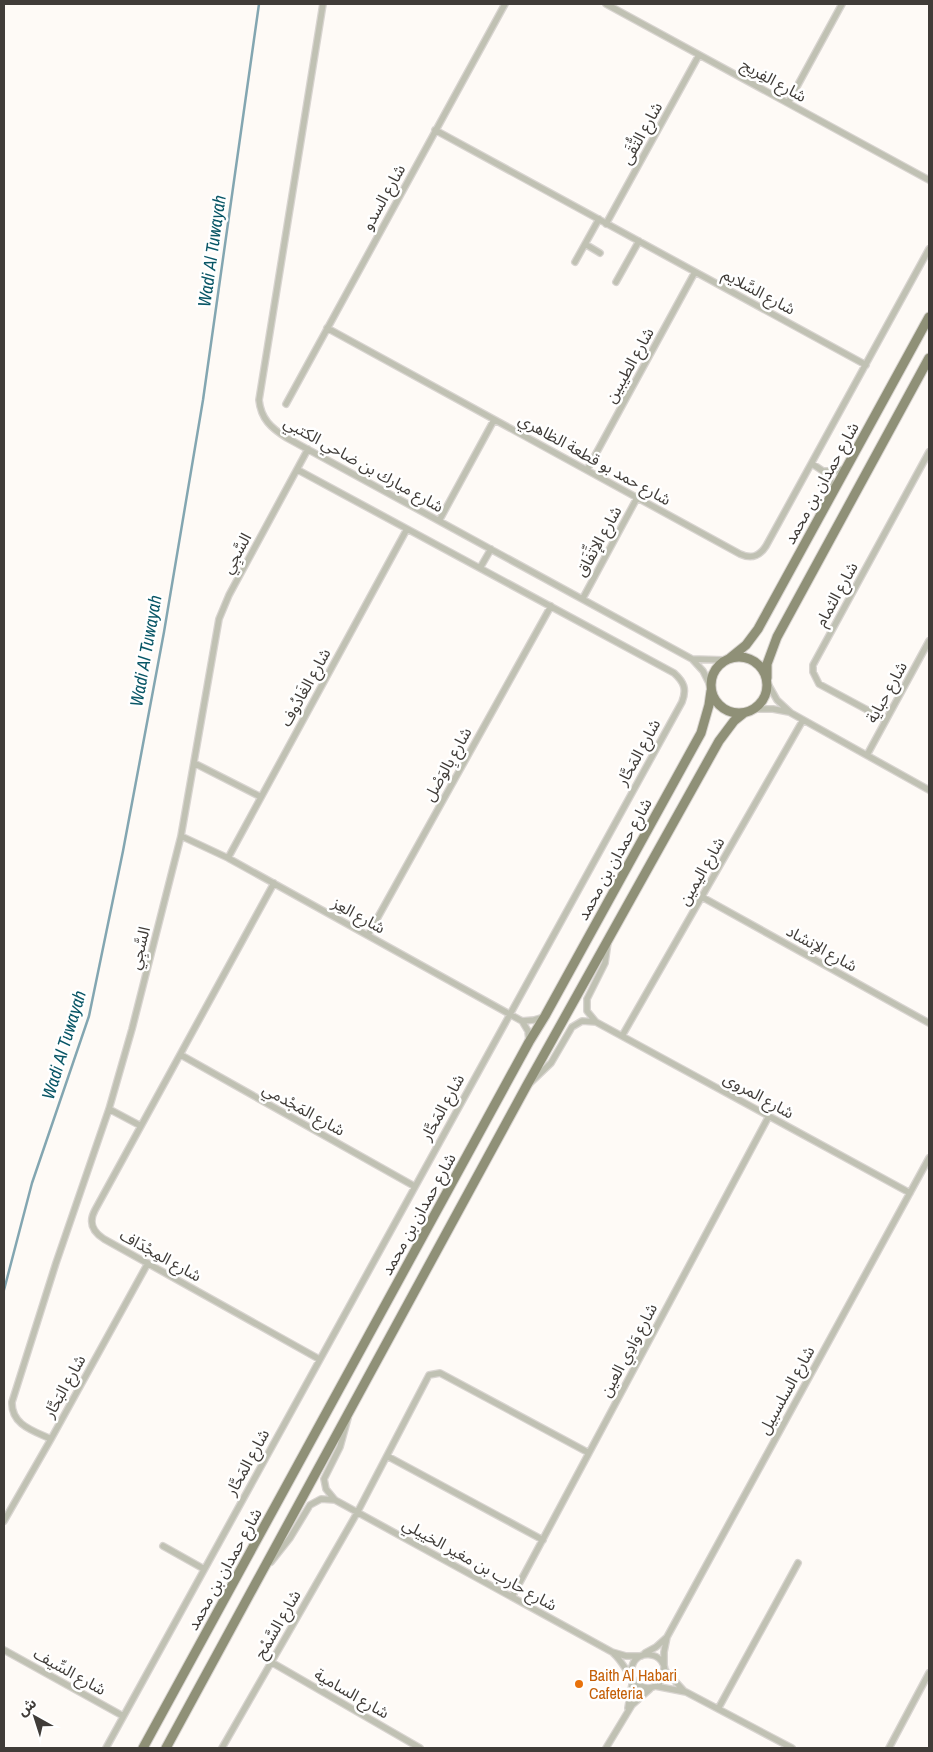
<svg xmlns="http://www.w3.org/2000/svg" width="933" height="1752" viewBox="0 0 933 1752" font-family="'Archivo Narrow','Noto Sans Arabic',sans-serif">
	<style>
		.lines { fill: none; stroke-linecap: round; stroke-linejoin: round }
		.stream { stroke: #83a6b1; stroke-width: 2.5 }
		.minor-casing { stroke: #d8d4d0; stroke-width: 8 }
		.primary-casing { stroke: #d8d4d0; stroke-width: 11 }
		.minor { stroke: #c0c1b3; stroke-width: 5.5 }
		.primary { stroke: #8f9077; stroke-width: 9 }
		.food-dot { fill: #e8710a; stroke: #fff; stroke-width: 2 }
		.labels { text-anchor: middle; stroke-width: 5; stroke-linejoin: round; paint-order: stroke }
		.street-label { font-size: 16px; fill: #403c38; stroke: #fff }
		.food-label { font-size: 16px; fill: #c56008; stroke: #fff; text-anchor: start }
		.water-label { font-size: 18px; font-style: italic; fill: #095666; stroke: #fff }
	</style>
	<rect width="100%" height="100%" fill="#fefaf6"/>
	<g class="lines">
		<path class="stream" d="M4,1290L32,1183L89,1016L123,851L164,632L203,400L259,4"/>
		<defs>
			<path id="minor" d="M323,4L259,400C261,419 271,428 287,438L692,659L703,671L711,687
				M606,4L929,180
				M788,103L842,4
				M435,130L866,365
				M606,224L699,55
				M585,244L600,253
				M575,262L599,219
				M616,282L639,241
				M327,328L740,554C751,559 759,557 766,546L929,249
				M286,404L505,4
				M812,464C824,471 832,476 833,491
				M587,470L695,272
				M825,471H836L847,468
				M439,521L494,420
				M480,568L491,549
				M583,598L637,498
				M692,659L725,660
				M768,684L777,700L791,713L929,790
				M754,709H773L789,712
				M886,720L819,684L813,672V665L929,452
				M867,755L929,641
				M194,763L261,797
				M181,836L228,858L522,1021L528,1031L529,1040
				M228,858L407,529
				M274,883L95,1210C88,1223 93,1232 104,1239L319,1359
				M702,897L929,1023
				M368,935L551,606
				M608,942L605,963L587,999V1011L596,1022L910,1193
				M522,1021L534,1020L544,1017
				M622,1036L803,720
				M181,1055L414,1186
				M529,1084L551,1063L572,1027L582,1021L596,1022
				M109,1109L141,1126
				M348,1418L340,1447L324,1479L326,1489L335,1500L612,1652L626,1656H641
				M51,1439C34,1431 11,1425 12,1402L56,1263L109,1109L132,1029L181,836L219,619L229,595L308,449
				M387,1456L543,1540
				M4,1521L51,1439L148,1263
				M163,1546L204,1569
				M271,1562L290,1538L310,1505L321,1499L335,1500
				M512,1597L769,1116
				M4,1650L123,1716
				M645,1653L656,1647L666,1638
				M614,1654C626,1664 635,1694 653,1687C658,1685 662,1681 664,1676C671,1650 627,1645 632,1676
				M271,1662L420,1748
				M664,1667V1652L667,1637L929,1158
				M664,1669L684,1691
				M655,1686L686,1692L792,1748
				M628,1708L633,1679
				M718,1709L798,1563
				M106,1748L682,702C687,689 684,682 674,673L298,470
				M222,1748L357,1513L429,1375L440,1373L589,1453
				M606,1748L632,1705L650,1689
				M889,1748L929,1673"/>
			<path id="primary" d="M711 685a28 28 0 1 1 56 0a28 28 0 1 1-56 0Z
				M730,658L746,645L758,629L929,317
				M767,678V664L777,637L929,358
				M143,1748L529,1042L545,1016L701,733L709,705L711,691
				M166,1748L527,1085L719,741L734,721L744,713"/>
		</defs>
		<use href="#minor" class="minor-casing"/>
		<use href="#primary" class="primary-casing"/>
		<use href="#minor" class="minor"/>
		<use href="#primary" class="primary"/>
	</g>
	<circle class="food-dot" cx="579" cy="1684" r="5"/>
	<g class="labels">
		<g class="street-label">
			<text transform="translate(774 80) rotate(29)" y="6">شارع الفِريج</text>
			<text transform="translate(641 133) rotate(-61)" y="6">شارع التُّقَى</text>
			<text transform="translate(383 197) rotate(-61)" y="6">شارع السدو</text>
			<text transform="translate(759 291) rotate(28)" y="6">شارع السَّلايم</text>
			<text transform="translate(629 365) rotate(-61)" y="6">شارع الطيبين</text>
			<text transform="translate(595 459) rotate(29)" y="6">شارع حمد بو قطعة الظاهري</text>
			<text transform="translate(364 464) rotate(29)" y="6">شارع مبارك بن ضاحي الكتبي</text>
			<text transform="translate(821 483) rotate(-61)" y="6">شارع حمدان بن محمد</text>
			<text transform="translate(598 541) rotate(-61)" y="6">شارع الإتِّفَاق</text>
			<text transform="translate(236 553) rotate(-61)" y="6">السَّجِي</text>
			<text transform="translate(836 594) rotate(-61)" y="6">شارع الثمام</text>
			<text transform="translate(305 687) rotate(-61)" y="6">شارع الغَادُوف</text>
			<text transform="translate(886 692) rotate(-61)" y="6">شارع حباية</text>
			<text transform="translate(638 752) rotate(-61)" y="6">شارع المَحَّار</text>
			<text transform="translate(447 764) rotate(-61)" y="6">شارع بِالوَصْل</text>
			<text transform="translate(614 859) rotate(-61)" y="6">شارع حمدان بن محمد</text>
			<text transform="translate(701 871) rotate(-60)" y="6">شارع اليمين</text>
			<text transform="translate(359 915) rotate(29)" y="6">شارع العِز</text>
			<text transform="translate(139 948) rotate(-76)" y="6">السَّجِي</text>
			<text transform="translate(822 948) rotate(29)" y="6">شارع الإنشاد</text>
			<text transform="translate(759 1095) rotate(29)" y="6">شارع المروى</text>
			<text transform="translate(442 1107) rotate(-61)" y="6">شارع المَحَّار</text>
			<text transform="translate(304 1109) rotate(29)" y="6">شارع المَجْدمي</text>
			<text transform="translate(418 1214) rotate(-61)" y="6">شارع حمدان بن محمد</text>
			<text transform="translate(161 1255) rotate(29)" y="6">شارع المِجْدَاف</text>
			<text transform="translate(628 1350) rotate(-62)" y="6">شارع وَادِي العين</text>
			<text transform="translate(64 1386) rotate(-61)" y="6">شارع البَحَّار</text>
			<text transform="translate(786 1390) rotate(-61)" y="6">شارع السلسبيل</text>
			<text transform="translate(247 1462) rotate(-61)" y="6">شارع المَحَّار</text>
			<text transform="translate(480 1564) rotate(29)" y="6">شارع حارب بن مغير الخييلي</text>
			<text transform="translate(224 1569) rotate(-61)" y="6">شارع حمدان بن محمد</text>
			<text transform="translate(277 1624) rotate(-60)" y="6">شارع السَّمْح</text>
			<text transform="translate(70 1671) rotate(29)" y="6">شارع السِّيف</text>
			<text transform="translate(352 1693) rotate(30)" y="6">شارع السامية</text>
		</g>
		<g class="food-label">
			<text x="589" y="1681">Baith Al Habari<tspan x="589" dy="18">Cafeteria</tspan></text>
		</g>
		<g class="water-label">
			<text transform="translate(212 251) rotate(-82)" y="6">Wadi Al Tuwayah</text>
			<text transform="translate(146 651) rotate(-80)" y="6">Wadi Al Tuwayah</text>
			<text transform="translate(64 1045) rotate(-73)" y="6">Wadi Al Tuwayah</text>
		</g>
	</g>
	<rect width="933" height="1752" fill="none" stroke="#403c38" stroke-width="10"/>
	<g transform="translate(35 1717) rotate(321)" stroke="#ffffff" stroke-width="4" paint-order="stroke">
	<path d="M0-4L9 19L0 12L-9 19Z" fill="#403c38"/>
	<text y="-8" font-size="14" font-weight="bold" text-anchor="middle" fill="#403c38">ش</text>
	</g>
</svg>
